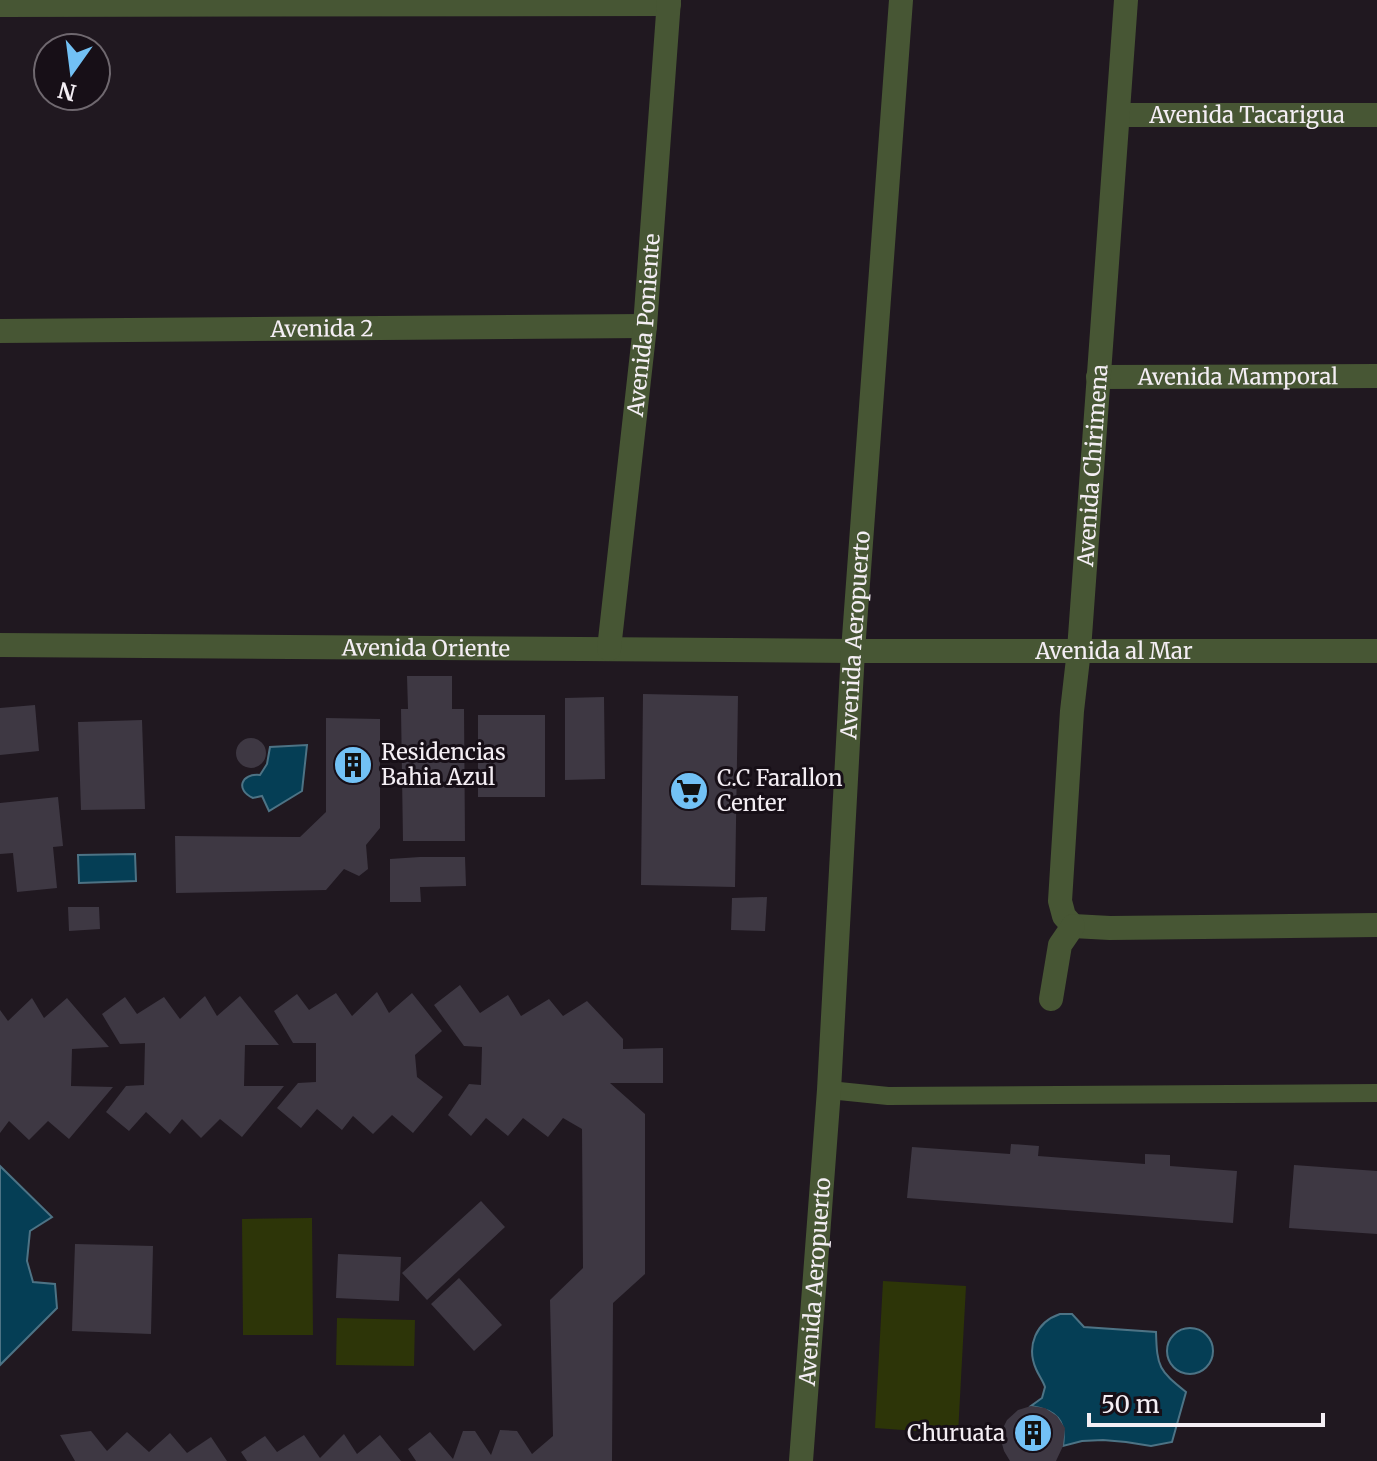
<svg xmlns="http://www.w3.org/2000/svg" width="1377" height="1461" viewBox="0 0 1377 1461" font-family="Merriweather,serif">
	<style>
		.green { fill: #2d3508 }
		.water { fill: #053e55; stroke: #4d7385; stroke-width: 2 }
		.building { fill: #3e3843 }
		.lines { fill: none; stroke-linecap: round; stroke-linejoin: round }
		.service { stroke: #475634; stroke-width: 18 }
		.minor { stroke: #475634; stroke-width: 24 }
		.labels { text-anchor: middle; stroke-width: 6; stroke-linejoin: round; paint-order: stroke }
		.street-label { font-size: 22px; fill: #f4eef4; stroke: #170f17 }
		.poi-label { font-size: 22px; fill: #f4eef4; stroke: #170f17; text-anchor: start }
	</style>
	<rect width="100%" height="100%" fill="#201820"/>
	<path class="green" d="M312,1218L313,1335H243L242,1219Z
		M883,1281L966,1286L958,1434L875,1428Z
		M337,1318L415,1320L414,1366L336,1365Z"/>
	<path class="water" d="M307,745L302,791L269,811L262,796L253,798C235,790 241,773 260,775L267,764L270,747Z
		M135,854L136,881L79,883L78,855Z
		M0,1166L52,1217L30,1231L27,1261L33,1282L55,1284L57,1308L0,1365Z
		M1060,1314H1072L1084,1327L1156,1332C1157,1368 1159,1370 1186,1392L1172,1442L1151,1446L1126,1442L1103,1440L1082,1441L1063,1446C1067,1420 1056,1410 1031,1406L1042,1398L1045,1387C1043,1381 1039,1376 1036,1369C1026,1346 1036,1322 1060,1314Z
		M1167 1351a23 23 0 1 1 46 0a23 23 0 1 1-46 0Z"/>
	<path class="building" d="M407,676H452V709H464L465,841H403L401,709H408Z
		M643,694L738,696L735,887L641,885Z
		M604,697L605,779L565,780V698Z
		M35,705L39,751L0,755V708Z
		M478,715H545V797H478Z
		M326,718L380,719V828L366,845L368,869L359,876L344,869L326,890L176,893L175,836L300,837L326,812Z
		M142,720L145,809L81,810L78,722Z
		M236 753a15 15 0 1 1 30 0a15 15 0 1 1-30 0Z
		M58,797L63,846L53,847L57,888L17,892L13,853L0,854V803Z
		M420,857H465L466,886L420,887L421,902H390V859Z
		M767,897L765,931L731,930L732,898Z
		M68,907H99L100,929L69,931Z
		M460,985L480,1013L508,995L521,1016L549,999L563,1016L587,1001L623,1039V1049L663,1048V1083H610L645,1114V1274L613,1303L612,1461H416L408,1449L430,1432L453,1459L463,1431H475L491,1455L500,1430L517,1431L532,1454L553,1436L550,1300L583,1268L582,1129L563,1118L548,1137L523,1118L508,1136L486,1118L471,1136L448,1115L469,1084L481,1085L482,1047L464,1046L434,1005Z
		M377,992L389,1013L412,993L442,1031L415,1055L417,1077L443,1097L413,1133L392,1115L373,1134L353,1116L342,1130L317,1109L301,1128L277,1108L298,1083L316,1082V1043H293L274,1011L297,994L309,1010L336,993L352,1016Z
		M205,996L217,1016L240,996L279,1045H245L244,1086H284L242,1137L220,1119L201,1138L182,1119L170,1134L146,1112L129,1131L106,1112L126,1086L144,1085L145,1043L120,1044L102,1014L125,997L137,1014L164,997L180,1019Z
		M32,998L44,1018L67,998L109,1047L72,1049L71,1086L113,1087L69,1139L48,1121L29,1140L9,1121L0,1133V1010L8,1021Z
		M1011,1144L1039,1146L1038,1156L1145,1164V1154L1170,1155V1166L1237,1171L1233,1223L907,1198L912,1147L1010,1154Z
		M1294,1165L1377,1171V1234L1289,1228Z
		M481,1201L505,1227L427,1300L402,1273Z
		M75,1244L153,1246L151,1334L72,1331Z
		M338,1254L401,1257L399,1301L336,1298Z
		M459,1278L502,1325L474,1351L431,1304Z
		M1031,1406L1045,1408L1057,1416L1065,1428L1063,1446L1056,1461H1010L1004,1451L1001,1440L1002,1430L1007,1420L1018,1410Z
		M91,1431L107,1451L127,1432L149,1452L170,1433L187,1453L211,1437L227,1461H75L60,1435Z
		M344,1434L357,1454L380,1435L401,1461H247L241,1452L265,1436L277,1452L304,1435L320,1458Z"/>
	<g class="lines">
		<path class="service" d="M829,1090L888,1096L1377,1093"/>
		<g class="minor">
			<path d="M0,5L669,4"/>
			<path id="s1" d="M1119,115H1377"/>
			<path id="s2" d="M0,331L645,326"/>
			<path id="s3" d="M1098,377L1377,376"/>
			<path id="s4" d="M0,645L853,651H1377"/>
			<path id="s5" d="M609,649L645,326L669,0"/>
			<path id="s6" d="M1073,926L1064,916L1060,901L1072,711L1079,650L1126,0"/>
			<path d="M1073,926L1110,928L1377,925"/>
			<path d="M1051,999L1060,945L1073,926"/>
			<path id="s7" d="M801,1461L829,1090L853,651L901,0"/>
		</g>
	</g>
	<defs>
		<symbol id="building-disc" viewBox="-11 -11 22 22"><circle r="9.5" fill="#72c1f5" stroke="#170f17"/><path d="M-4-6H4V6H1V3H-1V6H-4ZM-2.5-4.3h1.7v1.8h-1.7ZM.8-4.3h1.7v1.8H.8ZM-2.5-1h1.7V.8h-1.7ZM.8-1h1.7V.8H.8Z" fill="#111"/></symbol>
		<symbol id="supermarket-disc" viewBox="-11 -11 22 22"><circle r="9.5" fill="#72c1f5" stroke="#170f17"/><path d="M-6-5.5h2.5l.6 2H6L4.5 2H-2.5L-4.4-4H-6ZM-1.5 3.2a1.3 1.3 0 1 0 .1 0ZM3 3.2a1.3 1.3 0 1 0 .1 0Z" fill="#111"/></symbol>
	</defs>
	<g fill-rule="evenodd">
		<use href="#building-disc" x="331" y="743" width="44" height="44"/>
		<use href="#supermarket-disc" x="667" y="769" width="44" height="44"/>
		<use href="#building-disc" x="1011" y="1411" width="44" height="44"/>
	</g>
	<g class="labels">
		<g class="street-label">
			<text dy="8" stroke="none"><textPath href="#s1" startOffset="128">Avenida Tacarigua</textPath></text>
			<text dy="8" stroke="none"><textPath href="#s5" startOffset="326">Avenida Poniente</textPath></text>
			<text dy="8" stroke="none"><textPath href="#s2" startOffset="322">Avenida 2</textPath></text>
			<text dy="8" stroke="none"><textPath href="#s3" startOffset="140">Avenida Mamporal</textPath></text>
			<text dy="8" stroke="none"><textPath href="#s6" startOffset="466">Avenida Chirimena</textPath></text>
			<text dy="8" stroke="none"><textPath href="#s7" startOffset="828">Avenida Aeropuerto</textPath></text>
			<text dy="8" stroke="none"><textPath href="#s4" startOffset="426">Avenida Oriente</textPath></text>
			<text dy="8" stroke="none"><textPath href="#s4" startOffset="1114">Avenida al Mar</textPath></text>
			<text dy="8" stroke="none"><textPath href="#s7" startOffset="180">Avenida Aeropuerto</textPath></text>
		</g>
		<g class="poi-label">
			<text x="381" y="760">Residencias<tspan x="381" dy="25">Bahia Azul</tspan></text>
			<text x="717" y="786">C.C Farallon<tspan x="717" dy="25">Center</tspan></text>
			<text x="1005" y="1441" text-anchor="end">Churuata</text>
		</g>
	</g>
	<g transform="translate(72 72) rotate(194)"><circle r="38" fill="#170f17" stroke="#6f686f" stroke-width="2"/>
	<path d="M0-6L14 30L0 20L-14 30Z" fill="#72c1f5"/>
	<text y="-12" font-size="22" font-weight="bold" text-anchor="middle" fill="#f4eef4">N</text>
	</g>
	<path d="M1089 1413v12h234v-12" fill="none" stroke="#f4eef4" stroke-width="4"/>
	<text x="1101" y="1413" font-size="24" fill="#f4eef4" stroke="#170f17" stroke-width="6" paint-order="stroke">50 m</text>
</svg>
